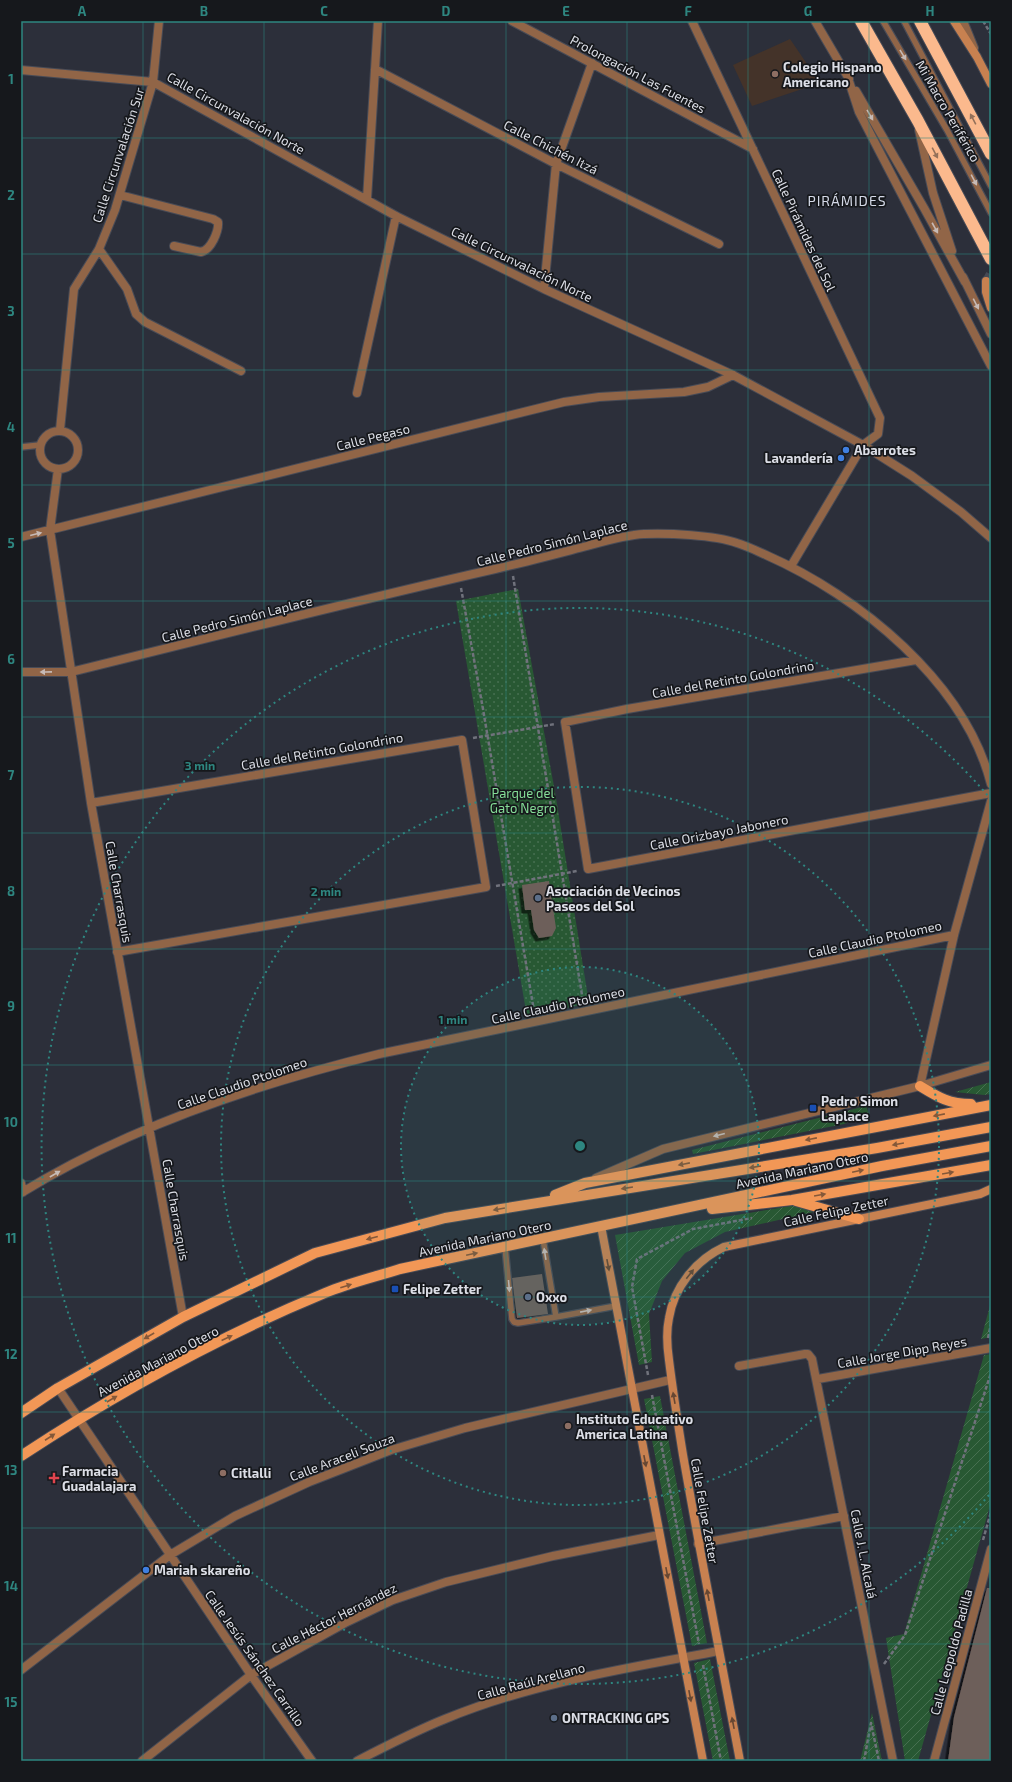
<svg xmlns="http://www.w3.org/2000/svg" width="1012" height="1782" viewBox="0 0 1012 1782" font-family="'Exo 2',sans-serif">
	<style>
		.education { fill: #443329 }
		.park { fill: url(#park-dots) }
		.garden { fill: url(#garden-furrows) }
		.building { fill: #6d5f5a; filter: url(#shadow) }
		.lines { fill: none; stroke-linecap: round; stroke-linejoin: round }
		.secondary-tunnel { stroke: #464954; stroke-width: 8; stroke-dasharray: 8 4; stroke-linecap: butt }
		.lane-casing { stroke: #484b56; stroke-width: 8 }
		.street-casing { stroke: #484b56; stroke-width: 10 }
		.secondary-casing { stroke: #484b56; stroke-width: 10 }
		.primary-casing { stroke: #484b56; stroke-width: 12 }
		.highway-casing { stroke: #484b56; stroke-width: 14 }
		.path { stroke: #70727c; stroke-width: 2.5; stroke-dasharray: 4 2; stroke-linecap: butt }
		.lane { stroke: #916547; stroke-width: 5.5 }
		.street { stroke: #916547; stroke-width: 8 }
		.secondary { stroke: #c88150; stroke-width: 8 }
		.primary { stroke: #f29756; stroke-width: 10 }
		.highway { stroke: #fbb98d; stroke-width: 12 }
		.oneway { fill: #c6bab6 }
		.oneway2 { fill: #94715a }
		.oneway3 { fill: #845839 }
		.oneway4 { fill: #664733 }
		.grid { fill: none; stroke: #2e8680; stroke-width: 1; stroke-opacity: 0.55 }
		.ring { fill: none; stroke: #2e8680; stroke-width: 2; stroke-dasharray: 2 4 }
		.education-dot { fill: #8d6e63; stroke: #16181c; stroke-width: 1.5 }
		.shop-dot { fill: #3f7fe0; stroke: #16181c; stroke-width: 1.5 }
		.service-dot { fill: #5c6f8a; stroke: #16181c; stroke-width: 1.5 }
		.transit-dot { fill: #1a4fb4; stroke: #16181c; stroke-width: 1.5 }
		.health-dot { fill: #e0444e; stroke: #16181c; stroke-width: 1.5 }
		.labels { text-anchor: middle; stroke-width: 3.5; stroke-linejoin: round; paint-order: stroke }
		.poi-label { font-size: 13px; font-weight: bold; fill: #dcdee6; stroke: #16181c; text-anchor: start }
		.street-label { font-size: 13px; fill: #dcdee6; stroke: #16181c }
		.park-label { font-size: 13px; fill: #85dd97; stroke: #16181c }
		.neighbourhood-label { font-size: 14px; letter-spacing: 1px; fill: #d4d9e7; stroke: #16181c }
		.centre { fill: #2e8680; stroke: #16181c; stroke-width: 2 }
		.ring-label { font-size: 12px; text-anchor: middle; font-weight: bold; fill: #2e8680; stroke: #16181c; stroke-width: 3.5; stroke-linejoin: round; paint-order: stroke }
		.neatline { fill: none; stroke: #2e8680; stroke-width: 1.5 }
		.grid-label { font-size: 13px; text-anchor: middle; font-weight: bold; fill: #2e8680 }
	</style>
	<defs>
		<pattern id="park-dots" width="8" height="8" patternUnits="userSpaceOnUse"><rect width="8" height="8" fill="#285833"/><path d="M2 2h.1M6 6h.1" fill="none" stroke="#477051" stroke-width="1.8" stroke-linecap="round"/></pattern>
		<pattern id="garden-furrows" width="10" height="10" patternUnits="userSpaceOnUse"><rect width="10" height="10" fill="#285833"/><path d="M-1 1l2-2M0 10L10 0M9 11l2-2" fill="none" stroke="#477051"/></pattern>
		<filter id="shadow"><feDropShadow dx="-3.5" dy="3.5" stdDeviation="0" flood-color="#0009"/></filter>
	</defs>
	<rect width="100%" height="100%" fill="#2c2f3a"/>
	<path class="education" d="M790,39L820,83L752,106L733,65Z"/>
	<path class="park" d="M518,589L555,792L589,1003L527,1017L456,601Z"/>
	<path class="garden" d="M991,1082V1094L984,1095L955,1092Z
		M866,1106L869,1114L844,1124L693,1154L692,1150Z
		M797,1205L814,1212L725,1232L685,1253L662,1281L649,1314L652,1362L639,1365L615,1235Z
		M991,1302V1337L981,1339Z
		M991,1354V1502L918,1761H905L886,1638L904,1634L984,1355Z
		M660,1396L707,1643L692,1646L644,1399Z
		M710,1659L730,1761H713L694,1663Z
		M872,1713L882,1761H860Z"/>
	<path class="building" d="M549,881L556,928L552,936L539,938L534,930L531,910H525L522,885Z
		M542,1274L548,1314L517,1318L512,1278Z
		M987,1588H991V1761H948L954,1717Z"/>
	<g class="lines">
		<path class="secondary-tunnel" d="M986,281L991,272"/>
		<defs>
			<path id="lane" d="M883,21L947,130L991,213
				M904,21L991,186
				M21,447L40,445
				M505,1247L512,1319L514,1322L518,1323L556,1317L543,1239
				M556,1317L616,1306"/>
			<path id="street" d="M512,21L753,149
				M692,21L880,418L878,434L863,445L791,566
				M815,21L849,79
				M963,21L974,48
				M375,69L556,164L719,244
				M21,70L153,82L396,216L544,289L733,375L863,445L912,476L961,512L991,538
				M847,75L859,112L991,366
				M856,91L924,208L965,282
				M919,130L933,193L952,251
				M120,195L213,219L218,222C219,231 211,250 201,252L174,246
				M367,199L378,21
				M99,249L127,289L136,314L145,322L241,371
				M963,277L991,334
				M544,289L556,164L592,63
				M357,393L396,216
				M60,430L74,289L99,249L115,210L153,82L159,21
				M40 450a19 19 0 1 1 38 0a19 19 0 1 1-38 0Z
				M58,469L50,530L91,803L183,1317
				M21,537L564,402L599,397L684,392L708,387L733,375
				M916,660L627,709L565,722L588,869L991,793
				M21,672H71C213,637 354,601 495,569C526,562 556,554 587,546C605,541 625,535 644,534C668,533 714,535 737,543C747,546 757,551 766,555C859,596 965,682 991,784
				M91,803L462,740L486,887L117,952
				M920,1086L954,935L991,801
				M596,1178L663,1149L920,1086L991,1065
				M21,1183L23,1192
				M21,1193C128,1127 257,1084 379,1054L954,935
				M739,1366L805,1354H808L812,1359L893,1761
				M818,1379L991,1348
				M58,1388L251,1675L312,1761
				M698,1544L844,1516
				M21,1670L170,1555L235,1516L309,1482L391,1450L465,1428L670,1380
				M142,1761L251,1675L345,1623L393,1600L446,1582L553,1556L659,1535
				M357,1761C386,1746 415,1731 445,1719C532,1683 628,1668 719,1651
				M934,1761L991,1549"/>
			<path id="secondary" d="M954,21L977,57L991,84
				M986,281V292L991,308
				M601,1226L703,1761
				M740,1761C721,1659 701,1558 683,1455C678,1424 673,1392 669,1360C667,1346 666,1332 669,1318C674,1287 696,1260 724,1247L980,1194L991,1189"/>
			<path id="primary" d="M920,1086C938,1097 949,1104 971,1104
				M555,1195L585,1183L991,1105
				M796,1201L859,1219
				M712,1209L792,1200L991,1165
				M21,1413L58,1388L183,1317L315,1253L445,1218L877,1148L991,1127
				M21,1456C117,1393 218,1337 325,1293C349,1283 375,1277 400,1269L882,1166L991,1146"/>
			<path id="highway" d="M861,21L918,121L991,259
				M920,21L991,154"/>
		</defs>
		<use href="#lane" class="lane-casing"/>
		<use href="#street" class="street-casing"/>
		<use href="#secondary" class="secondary-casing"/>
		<use href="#primary" class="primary-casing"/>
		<use href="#highway" class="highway-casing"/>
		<path class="path" d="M983,21L991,34
			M513,576L583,1001
			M461,588L483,709L534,1011
			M473,738L555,724
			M496,886L577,871
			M988,1338L991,1324
			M648,1375L632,1287L637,1259L693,1229L752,1218
			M652,1395L699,1644
			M983,1540L991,1512
			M884,1664L905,1635L991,1373
			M703,1665L721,1761
			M864,1761L871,1723L879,1761"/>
		<use href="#lane" class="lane"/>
		<use href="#street" class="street"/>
		<use href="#secondary" class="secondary"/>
		<use href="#primary" class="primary"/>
		<use href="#highway" class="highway"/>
	</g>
	<defs><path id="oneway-solid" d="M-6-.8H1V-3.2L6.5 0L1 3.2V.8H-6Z"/></defs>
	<g class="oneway">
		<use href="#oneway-solid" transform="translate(903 55) rotate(59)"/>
		<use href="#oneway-solid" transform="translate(870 115) rotate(60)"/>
		<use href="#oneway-solid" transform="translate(974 180) rotate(62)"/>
		<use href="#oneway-solid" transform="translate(935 228) rotate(61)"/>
		<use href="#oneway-solid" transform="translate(976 304) rotate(63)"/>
		<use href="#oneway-solid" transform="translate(36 534) rotate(-14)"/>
		<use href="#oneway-solid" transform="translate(46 672) rotate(179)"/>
		<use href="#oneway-solid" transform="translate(719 1135) rotate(166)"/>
		<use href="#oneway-solid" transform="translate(55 1174) rotate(-30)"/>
		<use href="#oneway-solid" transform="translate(545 1254) rotate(-99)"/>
		<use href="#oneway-solid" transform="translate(509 1286) rotate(85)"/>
		<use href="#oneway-solid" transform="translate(586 1311) rotate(-11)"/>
	</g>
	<g class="oneway2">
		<use href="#oneway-solid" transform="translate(973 119) rotate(-118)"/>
		<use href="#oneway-solid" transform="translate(935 153) rotate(62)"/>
	</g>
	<g class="oneway3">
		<use href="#oneway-solid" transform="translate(939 1115) rotate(169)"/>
		<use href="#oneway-solid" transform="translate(811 1139) rotate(169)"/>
		<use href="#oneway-solid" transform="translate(898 1144) rotate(170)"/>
		<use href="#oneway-solid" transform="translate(684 1164) rotate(169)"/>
		<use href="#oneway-solid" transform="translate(755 1167) rotate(171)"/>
		<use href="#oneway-solid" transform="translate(858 1171) rotate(-12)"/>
		<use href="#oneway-solid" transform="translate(948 1173) rotate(-10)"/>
		<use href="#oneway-solid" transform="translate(627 1188) rotate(171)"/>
		<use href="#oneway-solid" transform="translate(820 1195) rotate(-10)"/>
		<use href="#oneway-solid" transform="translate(499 1209) rotate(170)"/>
		<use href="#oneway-solid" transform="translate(372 1238) rotate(165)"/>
		<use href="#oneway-solid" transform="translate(472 1254) rotate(-12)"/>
		<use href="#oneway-solid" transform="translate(346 1286) rotate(-18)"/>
		<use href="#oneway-solid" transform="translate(149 1336) rotate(150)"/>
		<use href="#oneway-solid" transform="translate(227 1338) rotate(-25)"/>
		<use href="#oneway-solid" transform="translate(112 1399) rotate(-30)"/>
		<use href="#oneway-solid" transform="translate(50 1437) rotate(-33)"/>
	</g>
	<g class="oneway4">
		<use href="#oneway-solid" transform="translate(608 1265) rotate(79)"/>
		<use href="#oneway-solid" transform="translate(690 1274) rotate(-52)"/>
		<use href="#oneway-solid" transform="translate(674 1398) rotate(-100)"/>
		<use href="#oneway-solid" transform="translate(645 1461) rotate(79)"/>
		<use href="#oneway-solid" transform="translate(667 1573) rotate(79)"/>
		<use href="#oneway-solid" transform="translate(708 1595) rotate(-101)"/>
		<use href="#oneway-solid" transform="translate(690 1696) rotate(79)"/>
		<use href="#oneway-solid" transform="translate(733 1723) rotate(-101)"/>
	</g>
	<path class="grid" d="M143,21V1761M264,21V1761M385,21V1761M506,21V1761M627,21V1761M748,21V1761M869,21V1761M21,138H991M21,254H991M21,370H991M21,485H991M21,601H991M21,717H991M21,833H991M21,949H991M21,1065H991M21,1181H991M21,1297H991M21,1412H991M21,1528H991M21,1644H991"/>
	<circle cx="580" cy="1146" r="179" fill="#2e8680" fill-opacity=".12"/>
	<g class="ring">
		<circle cx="580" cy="1146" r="179"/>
		<circle cx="580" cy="1146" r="359"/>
		<path d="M989 1495A538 538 0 1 1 989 797"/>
	</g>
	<g class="education-dot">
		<circle cx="775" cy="74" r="4"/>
		<circle cx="568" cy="1426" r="4"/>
		<circle cx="223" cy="1473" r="4"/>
	</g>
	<g class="shop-dot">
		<circle cx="846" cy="450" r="4"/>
		<circle cx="841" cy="458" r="4"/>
		<circle cx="146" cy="1570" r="4"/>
	</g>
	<g class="service-dot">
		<circle cx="538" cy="898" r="4"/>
		<circle cx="528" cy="1297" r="4"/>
		<circle cx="554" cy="1718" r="4"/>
	</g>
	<g class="transit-dot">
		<rect x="809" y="1104" width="8" height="8" rx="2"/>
		<rect x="391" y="1285" width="8" height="8" rx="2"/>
	</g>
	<path class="health-dot" d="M52 1472h4v4h4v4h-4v4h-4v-4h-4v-4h4z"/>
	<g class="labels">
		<g class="poi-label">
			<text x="783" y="72">Colegio Hispano<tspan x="783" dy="15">Americano</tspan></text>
			<text x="854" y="455">Abarrotes</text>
			<text x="833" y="463" text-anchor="end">Lavandería</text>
			<text x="546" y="896">Asociación de Vecinos<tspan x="546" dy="15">Paseos del Sol</tspan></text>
			<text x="821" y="1106">Pedro Simon<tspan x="821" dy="15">Laplace</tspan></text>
			<text x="403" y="1294">Felipe Zetter</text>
			<text x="536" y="1302">Oxxo</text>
			<text x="576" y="1424">Instituto Educativo<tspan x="576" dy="15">America Latina</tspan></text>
			<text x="62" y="1476">Farmacia<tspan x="62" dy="15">Guadalajara</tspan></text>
			<text x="231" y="1478">Citlalli</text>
			<text x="154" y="1575">Mariah skareño</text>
			<text x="562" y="1723">ONTRACKING GPS</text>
		</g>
		<g class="street-label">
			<text transform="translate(638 74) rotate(28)" y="5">Prolongación Las Fuentes</text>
			<text transform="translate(948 111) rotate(60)" y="5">Mi Macro Periférico</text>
			<text transform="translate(236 113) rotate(29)" y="5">Calle Circunvalación Norte</text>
			<text transform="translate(551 147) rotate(27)" y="5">Calle Chichén Itzá</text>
			<text transform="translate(118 155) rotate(-72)" y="5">Calle Circunvalación Sur</text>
			<text transform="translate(804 230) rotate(65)" y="5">Calle Pirámides del Sol</text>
			<text transform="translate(522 264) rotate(26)" y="5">Calle Circunvalación Norte</text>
			<text transform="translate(373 437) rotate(-14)" y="5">Calle Pegaso</text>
			<text transform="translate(552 543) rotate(-14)" y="5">Calle Pedro Simón Laplace</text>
			<text transform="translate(237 619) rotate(-14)" y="5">Calle Pedro Simón Laplace</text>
			<text transform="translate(733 679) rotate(-10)" y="5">Calle del Retinto Golondrino</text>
			<text transform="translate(322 751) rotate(-10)" y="5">Calle del Retinto Golondrino</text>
			<text transform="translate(719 832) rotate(-11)" y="5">Calle Orizbayo Jabonero</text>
			<text transform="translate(119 892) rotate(80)" y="5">Calle Charrasquis</text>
			<text transform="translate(875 939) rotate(-12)" y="5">Calle Claudio Ptolomeo</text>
			<text transform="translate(558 1005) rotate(-12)" y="5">Calle Claudio Ptolomeo</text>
			<text transform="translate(242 1083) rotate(-19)" y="5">Calle Claudio Ptolomeo</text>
			<text transform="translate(802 1170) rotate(-12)" y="5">Avenida Mariano Otero</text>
			<text transform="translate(176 1210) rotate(80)" y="5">Calle Charrasquis</text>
			<text transform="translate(836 1211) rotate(-12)" y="5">Calle Felipe Zetter</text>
			<text transform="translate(485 1238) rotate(-12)" y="5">Avenida Mariano Otero</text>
			<text transform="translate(902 1352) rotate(-10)" y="5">Calle Jorge Dipp Reyes</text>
			<text transform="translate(158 1361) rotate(-28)" y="5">Avenida Mariano Otero</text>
			<text transform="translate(342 1457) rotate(-21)" y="5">Calle Araceli Souza</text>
			<text transform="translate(705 1511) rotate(80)" y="5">Calle Felipe Zetter</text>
			<text transform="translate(864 1554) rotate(79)" y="5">Calle J. L. Alcalá</text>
			<text transform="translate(334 1618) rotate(-27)" y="5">Calle Héctor Hernández</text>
			<text transform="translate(951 1652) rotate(-75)" y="5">Calle Leopoldo Padilla</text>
			<text transform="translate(255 1658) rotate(55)" y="5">Calle Jesús Sánchez Carrillo</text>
			<text transform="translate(531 1681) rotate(-15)" y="5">Calle Raúl Arellano</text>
		</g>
		<g class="park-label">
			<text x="523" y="798">Parque del<tspan x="523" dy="15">Gato Negro</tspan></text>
		</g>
		<g class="neighbourhood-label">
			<text x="847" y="206">PIRÁMIDES</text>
		</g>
	</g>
	<circle cx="580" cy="1146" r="6" class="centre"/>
	<g class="ring-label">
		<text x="200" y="770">3 min</text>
		<text x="326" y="896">2 min</text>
		<text x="453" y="1024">1 min</text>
	</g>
	<rect width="1012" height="1782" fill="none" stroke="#16181c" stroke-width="44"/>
	<rect x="22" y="22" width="968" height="1738" class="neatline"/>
	<g class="grid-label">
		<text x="82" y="16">A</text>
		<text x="204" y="16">B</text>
		<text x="324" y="16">C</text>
		<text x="446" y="16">D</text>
		<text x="566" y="16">E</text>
		<text x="688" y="16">F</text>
		<text x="808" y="16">G</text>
		<text x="930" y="16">H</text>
		<text x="11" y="84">1</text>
		<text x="11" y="200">2</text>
		<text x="11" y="316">3</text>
		<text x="11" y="432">4</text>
		<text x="11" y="548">5</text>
		<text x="11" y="664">6</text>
		<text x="11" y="780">7</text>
		<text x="11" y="896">8</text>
		<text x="11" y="1011">9</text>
		<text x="11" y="1127">10</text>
		<text x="11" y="1243">11</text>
		<text x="11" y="1359">12</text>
		<text x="11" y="1475">13</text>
		<text x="11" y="1591">14</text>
		<text x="11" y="1707">15</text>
	</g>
</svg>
